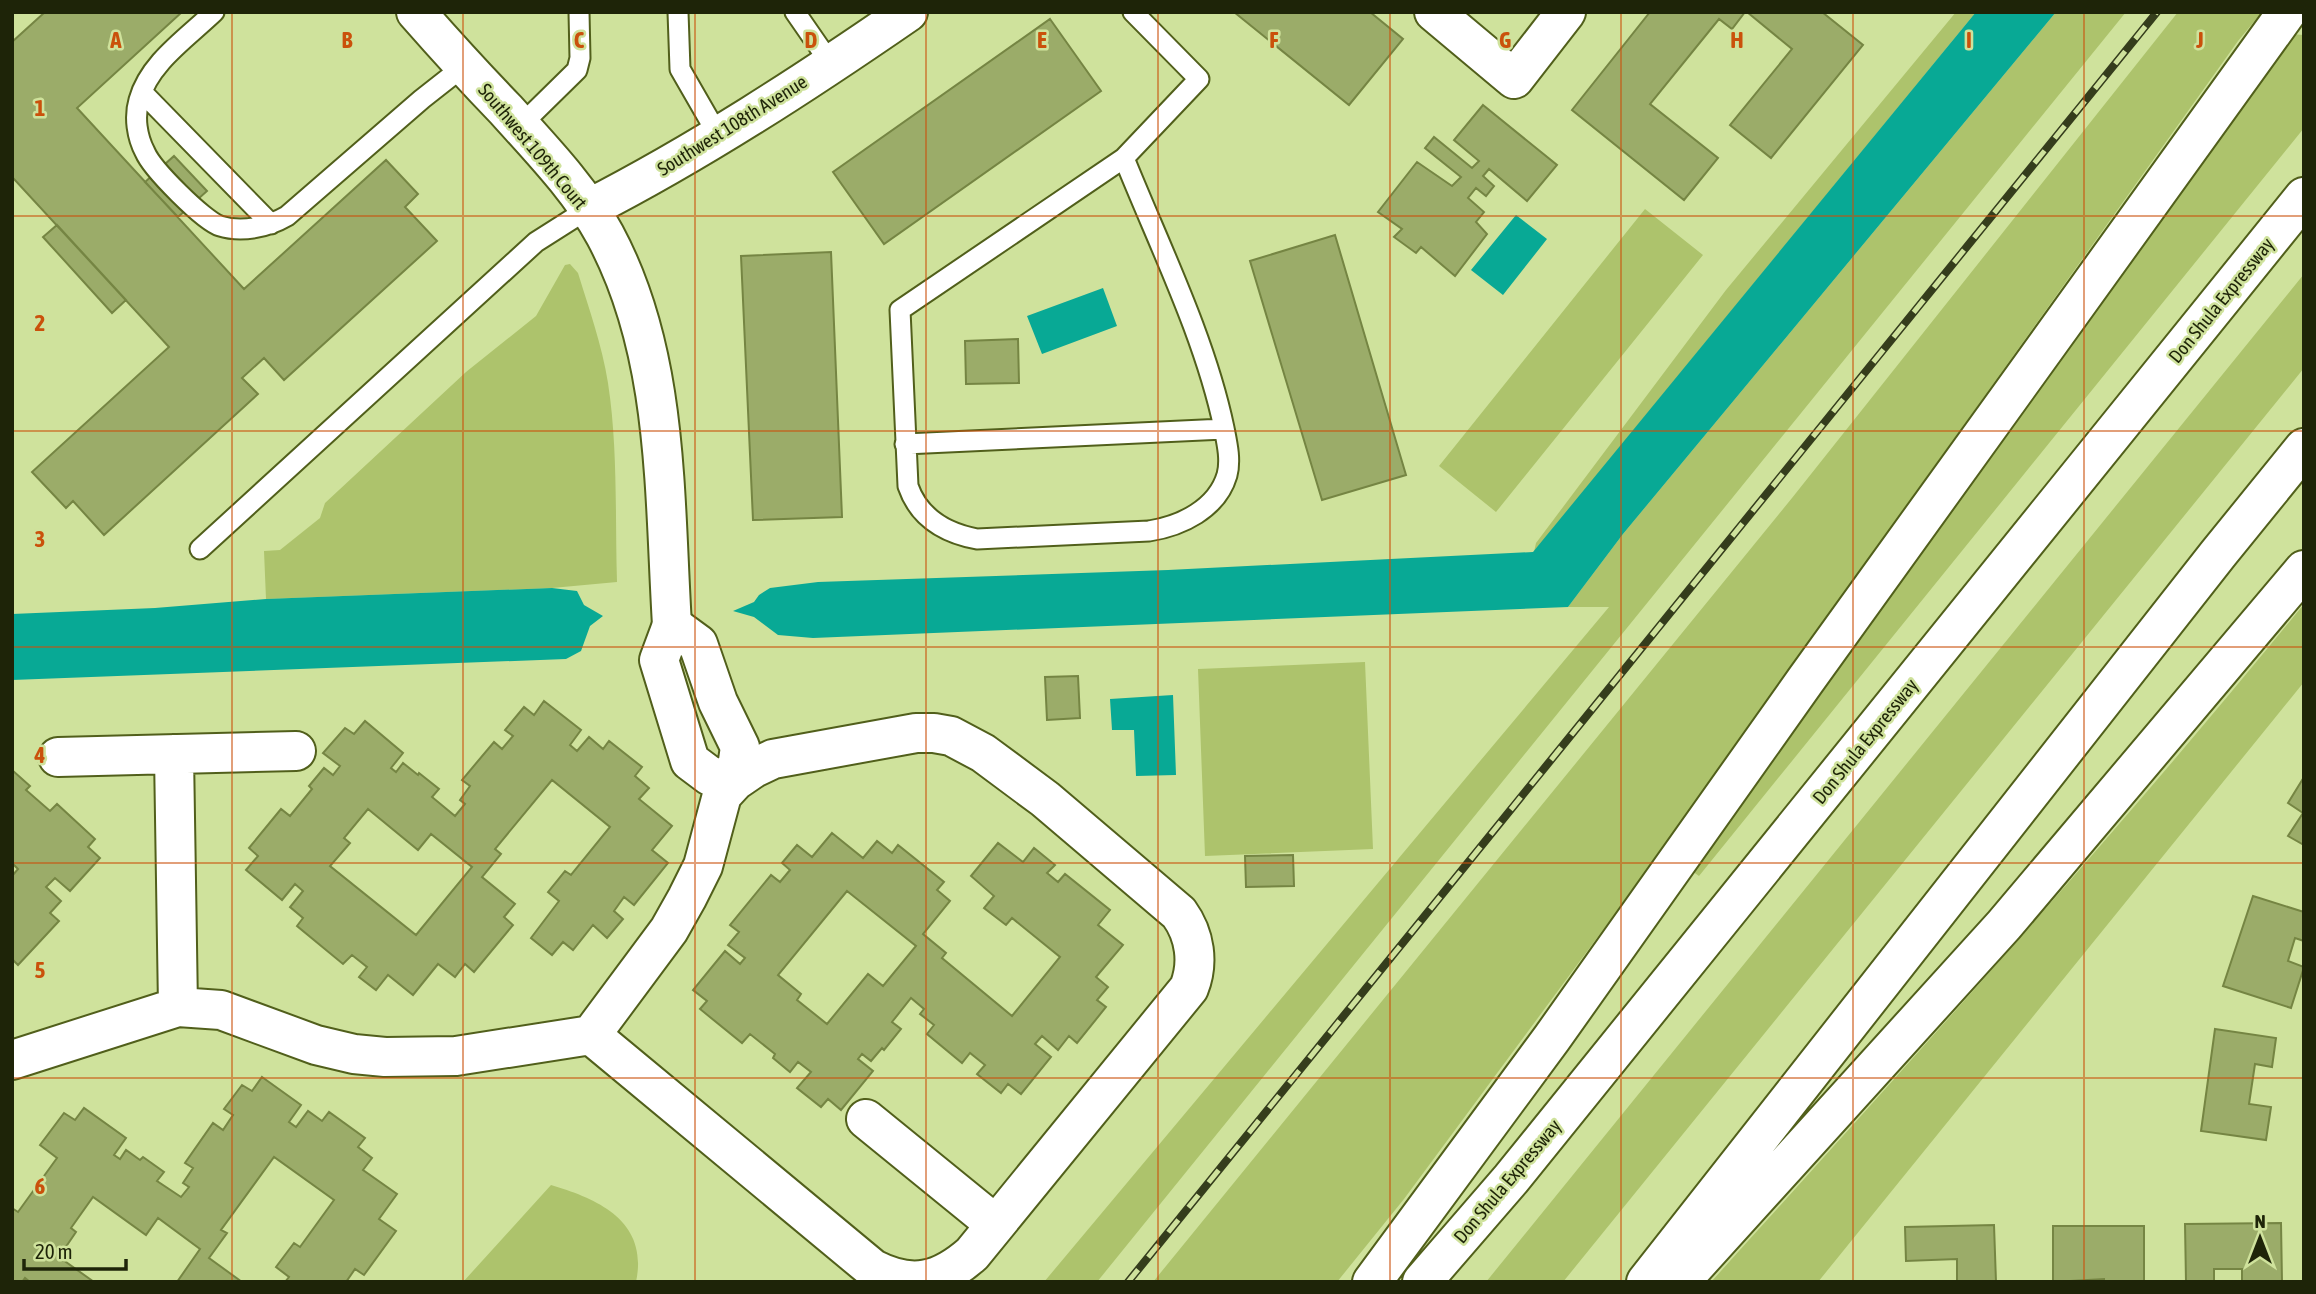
<svg xmlns="http://www.w3.org/2000/svg" width="2316" height="1294" viewBox="0 0 2316 1294" font-family="'Asap Condensed',sans-serif">
	<style>
		.green { fill: #adc36c }
		.water { fill: #08a995 }
		.building { fill: #9bac69; stroke: #758543; stroke-width: 2; fill-rule: evenodd }
		.lines { fill: none; stroke-linecap: round; stroke-linejoin: round }
		.lane-casing { stroke: #515f1b; stroke-width: 23 }
		.street-casing { stroke: #515f1b; stroke-width: 42 }
		.secondary-casing { stroke: #515f1b; stroke-width: 42 }
		.highway-casing { stroke: #515f1b; stroke-width: 42 }
		.lane { stroke: #fff; stroke-width: 19 }
		.street { stroke: #fff; stroke-width: 38 }
		.secondary { stroke: #fff; stroke-width: 38 }
		.highway { stroke: #fff; stroke-width: 38 }
		.rail-casing { stroke: #353d1c; stroke-width: 8 }
		.rail { stroke: #cfe29c; stroke-width: 5; stroke-dasharray: 16; stroke-linecap: butt }
		.grid { fill: none; stroke: #ca510b; stroke-width: 2; stroke-opacity: 0.55 }
		.labels { text-anchor: middle; stroke-width: 5; stroke-linejoin: round; paint-order: stroke }
		.street-label { font-size: 19px; fill: #1e2408; stroke: #cfe29c }
		.grid-label { font-size: 23px; text-anchor: middle; font-weight: bold; fill: #ca510b; stroke: #cfe29c; stroke-width: 5; stroke-linejoin: round; paint-order: stroke }
	</style>
	<rect width="100%" height="100%" fill="#cfe29c"/>
	<path class="green" d="M1956,12H1976L1534,552L1536,543L1726,290Z
		M2056,12H2126L1097,1282H1044L1609,607H1568L1623,534Z
		M2178,12H2262L2238,41L1611,919L1404,1199L1337,1282H1153L1792,498Z
		M2291,34L2304,35V128L1699,876L1692,871Z
		M1645,209L1703,255L1496,512L1439,466Z
		M570,264L578,273C589,309 602,345 608,383C618,448 615,516 617,582L552,588L266,599L264,551L280,550L320,518L325,503L466,372L536,316L565,265Z
		M2304,274V368L1563,1282H1486Z
		M2304,604V682L1818,1282H1711C1913,1059 2114,837 2304,604Z
		M1365,662L1373,849L1205,856L1198,669Z
		M551,1185C598,1199 649,1221 636,1282H463Z"/>
	<path class="water" d="M1976,12H2056L1623,534L1568,607L813,638L778,635L754,617L733,611L754,602L759,595L770,588L818,582L1168,570L1533,552Z
		M1516,215L1547,239L1503,295L1471,270Z
		M1103,288L1117,326L1042,354L1027,316Z
		M552,588L577,591L584,605L603,616L590,626L581,651L566,659L12,680V614L155,608L266,599Z
		M1173,695L1176,775L1136,776L1134,730H1112L1110,699Z"/>
	<path class="building" d="M45,12H182L77,108L244,289L386,160L418,194L405,207L437,241L284,380L264,358L242,378L258,394L104,535L73,501L66,508L32,472L169,347L14,179L12,180V42Z
		M1234,12H1370L1403,39L1349,105Z
		M1650,12H1745L1732,29L1719,19L1650,104L1718,158L1684,200L1572,110Z
		M1747,12H1822L1863,45L1771,158L1730,125L1792,49Z
		M1050,19L1101,91L884,244L833,172Z
		M1483,105L1557,165L1527,201L1489,169L1483,176L1494,186L1486,196L1476,188L1468,198L1484,212L1476,222L1487,234L1455,276L1421,247L1416,253L1394,237L1402,229L1378,212L1417,162L1452,186L1461,177L1425,148L1434,137L1472,168L1479,161L1454,140Z
		M174,156L207,191L178,217L145,182Z
		M57,225L126,300L112,313L43,237Z
		M1335,235L1406,475L1322,500L1250,261Z
		M831,252L842,517L753,520L741,256Z
		M1018,339L1019,383L966,384L965,341Z
		M1078,676L1080,718L1047,720L1045,677Z
		M544,701L581,730L570,745L577,751L589,737L603,749L609,741L642,767L635,776L649,788L639,799L672,826L652,850L668,863L634,905L624,897L614,911L623,919L607,938L593,925L573,950L563,942L552,955L531,938L559,901L548,892L565,871L571,875L610,827L552,780L495,849L501,854L482,877L515,904L504,917L513,925L474,972L465,964L455,977L438,964L413,995L388,975L376,990L359,977L367,967L352,955L343,964L297,926L303,918L290,907L303,891L295,884L282,900L246,870L258,856L249,848L281,809L290,816L312,789L309,786L324,768L333,775L340,766L323,753L345,728L354,734L365,721L403,753L391,768L396,772L403,763L418,775L419,773L439,789L432,797L455,816L465,804L460,800L470,786L462,780L494,742L502,749L513,736L505,730L524,707L534,715ZM368,809L418,850L431,834L472,867L416,935L330,866L350,843L344,838Z
		M12,770L30,786L26,790L50,811L57,804L95,839L88,847L100,858L70,891L55,878L46,887L61,901L50,913L59,921L18,965L12,959V876L18,869L12,863Z
		M2304,777V845L2288,836L2303,813L2288,803Z
		M832,833L863,858L877,841L892,853L898,845L944,882L937,890L950,901L923,934L946,953L942,958L1012,1016L1060,957L1012,918L1006,925L984,908L994,896L971,876L998,843L1023,862L1034,848L1055,865L1047,873L1058,882L1065,874L1110,910L1098,925L1123,945L1096,977L1108,987L1097,1000L1106,1007L1077,1043L1069,1036L1058,1050L1042,1036L1035,1044L1051,1057L1021,1094L1008,1084L1001,1093L977,1074L985,1065L970,1053L962,1063L927,1034L934,1025L920,1014L924,1009L911,998L892,1022L901,1029L884,1050L882,1048L871,1061L862,1054L858,1059L873,1071L841,1110L828,1099L821,1107L797,1088L811,1072L798,1062L790,1072L773,1058L775,1054L750,1034L742,1043L700,1009L707,1001L693,990L725,951L740,964L745,958L728,945L739,932L730,925L771,875L780,882L790,870L782,863L797,845L812,857ZM847,891L916,946L883,986L868,974L827,1024L797,1000L801,994L778,975Z
		M1293,855L1294,886L1246,887L1245,856Z
		M2253,896L2304,912V941L2295,938L2288,961L2304,967L2291,1008L2223,986Z
		M2215,1029L2276,1038L2272,1067L2255,1064L2249,1104L2271,1107L2266,1140L2201,1131Z
		M262,1077L301,1105L289,1122L296,1127L308,1111L322,1121L329,1112L365,1138L358,1147L372,1158L363,1170L397,1194L379,1219L396,1231L364,1275L355,1269L346,1282H285L289,1277L276,1267L294,1243L300,1247L334,1200L274,1157L221,1230L227,1233L209,1258L242,1282H177L200,1249L158,1218L146,1235L93,1197L71,1228L76,1232L59,1257L94,1282H30L25,1278L22,1282H12V1208L18,1212L57,1158L40,1145L64,1113L75,1120L84,1108L126,1138L114,1155L120,1159L126,1150L140,1160L143,1157L164,1172L157,1181L181,1197L189,1187L183,1183L193,1168L185,1163L213,1123L223,1130L233,1115L224,1109L242,1085L252,1091Z
		M2281,1223L2282,1282H2242V1269H2214V1282H2186L2185,1224Z
		M1994,1225L1996,1282H1957V1259L1906,1261L1905,1227Z
		M2053,1226H2144V1282H2104V1279L2053,1282Z"/>
	<g class="lines">
		<defs>
			<path id="lane" d="M214,12C187,38 149,63 139,100C134,117 137,137 145,152C152,169 204,221 220,226C242,233 268,227 287,216L422,99L464,66
				M678,12L680,69L718,135
				M795,12L831,64
				M142,92L271,224
				M520,126L577,70L580,58L579,12
				M1124,158C1159,245 1205,337 1224,428C1227,443 1231,460 1227,475C1217,509 1181,526 1149,531L977,539C945,533 919,518 908,486L900,310L1124,158L1199,79L1133,12
				M905,444L1224,429
				M200,549L536,242L588,209"/>
			<path id="street" d="M1434,12L1514,79L1566,12
				M672,625L698,644L718,702L740,747L735,781L710,776L690,761L659,660Z
				M916,733H934L951,736L983,753L1045,799L1179,913C1195,935 1199,963 1189,988L972,1254C940,1282 912,1289 873,1269L591,1035L669,930L687,898L703,866L722,795L735,781L754,768L773,759Z
				M174,754L178,1007
				M58,757L296,751
				M12,1060L178,1007L221,1010L316,1045L354,1054L385,1057L456,1056L591,1035
				M866,1119L995,1224"/>
			<path id="secondary" d="M416,12C445,45 475,78 506,110C541,149 580,189 605,235C669,354 664,494 672,625
				M588,209C699,152 805,83 908,12"/>
			<path id="highway" d="M1372,1282L1552,1038L1805,681L2287,12
				M1422,1282L1511,1179L2304,197
				M1646,1282L2218,554L2304,448
				M1680,1282L2004,925L2304,570"/>
		</defs>
		<use href="#lane" class="lane-casing"/>
		<use href="#street" class="street-casing"/>
		<use href="#secondary" class="secondary-casing"/>
		<use href="#highway" class="highway-casing"/>
		<use href="#lane" class="lane"/>
		<use href="#street" class="street"/>
		<use href="#secondary" class="secondary"/>
		<use href="#highway" class="highway"/>
		<defs>
			<path id="rail" d="M1128,1282L2157,12"/>
		</defs>
		<use href="#rail" class="rail-casing"/>
		<use href="#rail" class="rail"/>
	</g>
	<path class="grid" d="M232,12V1282M463,12V1282M695,12V1282M926,12V1282M1158,12V1282M1390,12V1282M1621,12V1282M1853,12V1282M2084,12V1282M12,216H2304M12,431H2304M12,647H2304M12,863H2304M12,1078H2304"/>
	<g class="labels">
		<g class="street-label">
			<text transform="translate(732 125) rotate(-32)" y="7">Southwest 108th Avenue</text>
			<text transform="translate(533 146) rotate(50)" y="7">Southwest 109th Court</text>
			<text transform="translate(2221 300) rotate(-51)" y="7">Don Shula Expressway</text>
			<text transform="translate(1865 741) rotate(-51)" y="7">Don Shula Expressway</text>
			<text transform="translate(1507 1181) rotate(-50)" y="7">Don Shula Expressway</text>
		</g>
	</g>
	<g class="grid-label">
		<text x="116" y="48">A</text>
		<text x="347" y="48">B</text>
		<text x="579" y="48">C</text>
		<text x="811" y="48">D</text>
		<text x="1042" y="48">E</text>
		<text x="1274" y="48">F</text>
		<text x="1505" y="48">G</text>
		<text x="1737" y="48">H</text>
		<text x="1969" y="48">I</text>
		<text x="2200" y="48">J</text>
		<text x="40" y="116">1</text>
		<text x="40" y="331">2</text>
		<text x="40" y="547">3</text>
		<text x="40" y="763">4</text>
		<text x="40" y="978">5</text>
		<text x="40" y="1194">6</text>
	</g>
	<rect width="2316" height="1294" fill="none" stroke="#1e2408" stroke-width="28"/>
	<g transform="translate(2260 1238)" stroke="#cfe29c" stroke-width="5" paint-order="stroke">
	<path d="M0-5L12 26L0 18L-12 26Z" fill="#1e2408"/>
	<text y="-10" font-size="19" font-weight="bold" text-anchor="middle" fill="#1e2408">N</text>
	</g>
	<path d="M24 1259v10h102v-10" fill="none" stroke="#1e2408" stroke-width="3.5"/>
	<text x="35" y="1259" font-size="21" fill="#1e2408" stroke="#cfe29c" stroke-width="5" paint-order="stroke">20 m</text>
</svg>
